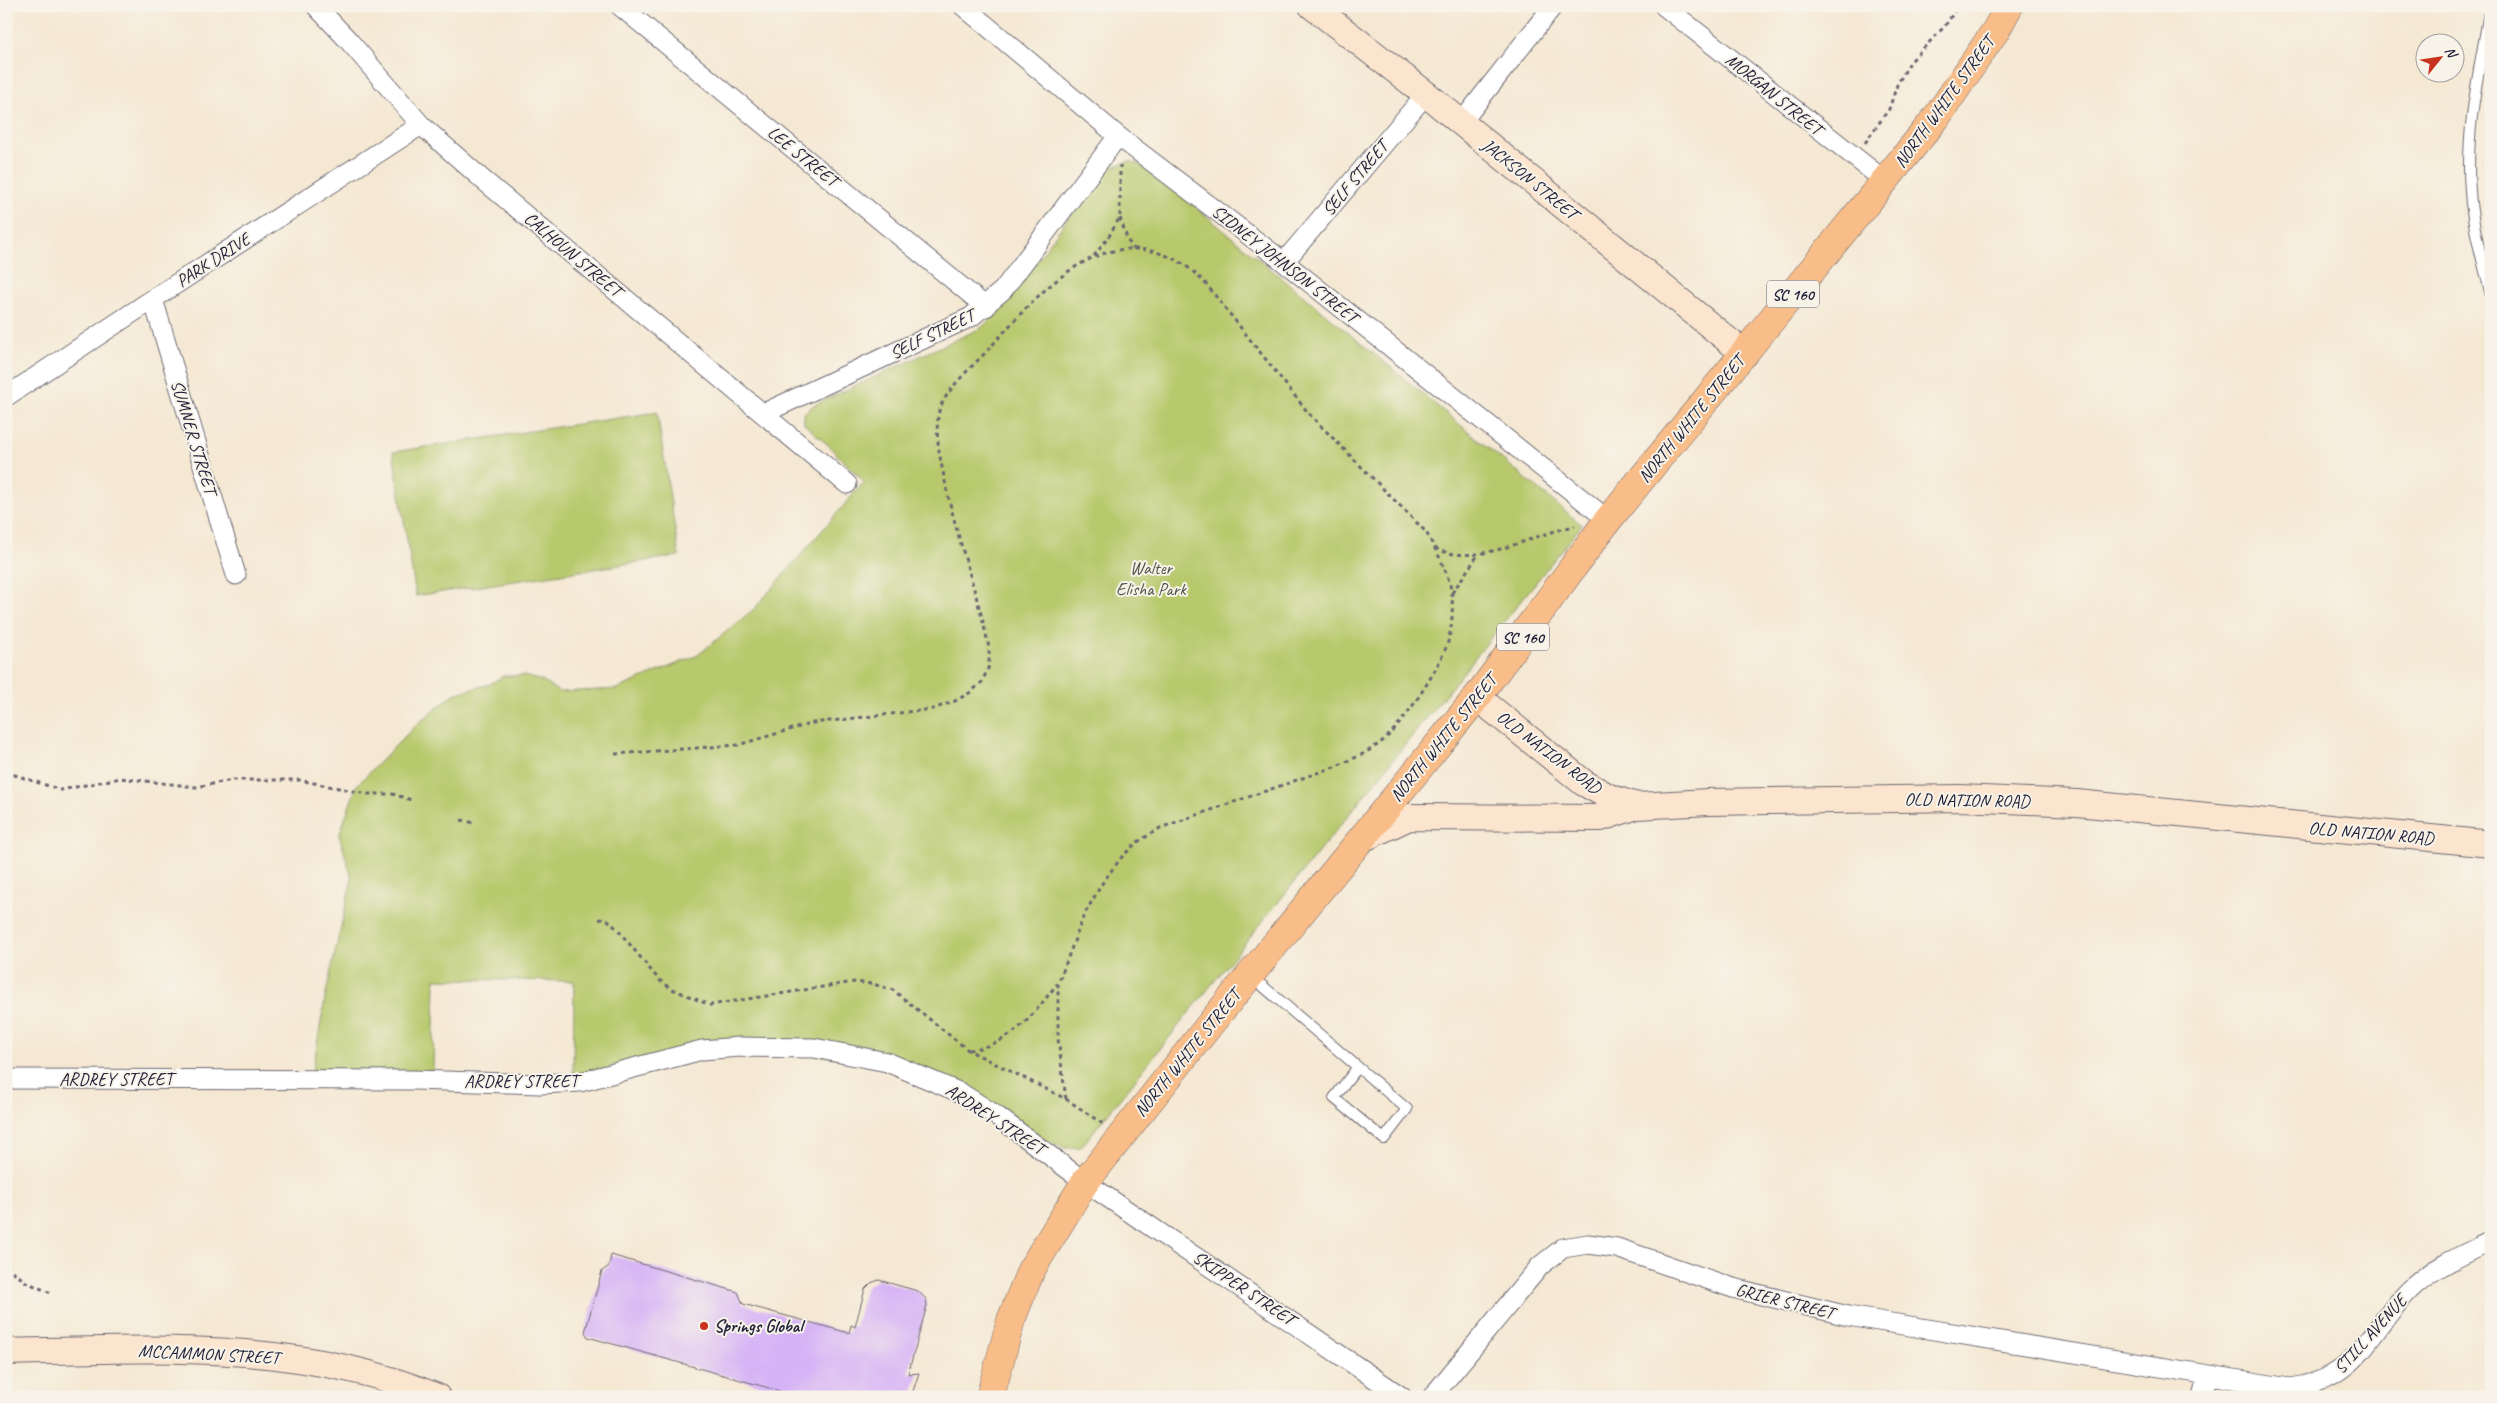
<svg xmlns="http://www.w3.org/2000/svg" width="2497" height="1403" viewBox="0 0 2497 1403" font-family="Caveat,sans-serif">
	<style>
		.green { fill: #b8c96d; stroke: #6d7654 }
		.building { fill: #d6b2f6 }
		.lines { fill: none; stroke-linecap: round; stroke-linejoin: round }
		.lane-casing { stroke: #6c6770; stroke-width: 12 }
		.street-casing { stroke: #6c6770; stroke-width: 21 }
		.secondary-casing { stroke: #6c6770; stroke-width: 28 }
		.primary-casing { stroke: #6c6770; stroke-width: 29 }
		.path { stroke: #6c6770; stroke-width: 3; stroke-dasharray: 4 4; stroke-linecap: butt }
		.lane { stroke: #fff; stroke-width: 10 }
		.street { stroke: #fff; stroke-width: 19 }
		.secondary { stroke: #fce5cf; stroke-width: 26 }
		.primary { stroke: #f8bd88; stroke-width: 28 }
		.poi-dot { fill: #c8321e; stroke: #f7f3e8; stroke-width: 2 }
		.labels { text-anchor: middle; stroke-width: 4; stroke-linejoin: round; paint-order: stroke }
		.shield { fill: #f7f3e8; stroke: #62616f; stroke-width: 1 }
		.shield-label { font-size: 16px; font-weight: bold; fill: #22223b }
		.street-label { font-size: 18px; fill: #22223b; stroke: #f7f3e8 }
		.park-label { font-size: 18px; fill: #4f544a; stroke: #f7f3e8 }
		.poi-label { font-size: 18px; font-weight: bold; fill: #22223b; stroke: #f7f3e8; text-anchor: start }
	</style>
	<rect width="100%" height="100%" fill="#f7f3e8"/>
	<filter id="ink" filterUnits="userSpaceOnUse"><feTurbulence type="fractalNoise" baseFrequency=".02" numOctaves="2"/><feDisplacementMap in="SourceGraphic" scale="10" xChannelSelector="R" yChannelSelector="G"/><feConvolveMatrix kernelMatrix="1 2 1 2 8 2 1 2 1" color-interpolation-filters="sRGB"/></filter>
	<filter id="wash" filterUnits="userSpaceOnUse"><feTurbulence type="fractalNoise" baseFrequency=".0096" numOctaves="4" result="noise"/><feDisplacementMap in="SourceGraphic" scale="20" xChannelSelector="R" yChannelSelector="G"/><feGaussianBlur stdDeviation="1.12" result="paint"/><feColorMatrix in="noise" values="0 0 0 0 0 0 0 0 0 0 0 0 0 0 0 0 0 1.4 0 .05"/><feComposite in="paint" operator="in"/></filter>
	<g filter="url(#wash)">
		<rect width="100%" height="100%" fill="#f5e8d3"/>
		<path class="green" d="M1130,161L1148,168L1582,525L1081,1147L1066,1148L1027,1134L921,1070L734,1043L573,1080L574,981L435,979L433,1071L312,1073L326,993L352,878L339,835L357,785L416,725L454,694L490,684L503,676H524L543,681L559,692L617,689L698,655L755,608L864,482L826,443L804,424V413L814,405L981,328L1001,310L1103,170Z
			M657,412L679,556L416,596L393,452Z"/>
		<g id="blocks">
			<path class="building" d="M611,1255L738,1292L743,1304L849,1333L851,1325L855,1327L865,1289L871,1283L879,1280L918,1291L926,1299L927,1305L908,1374L919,1373L911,1397H801L588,1337L585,1332L602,1271L609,1266Z"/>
		</g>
	</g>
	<g filter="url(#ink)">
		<use href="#blocks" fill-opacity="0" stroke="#6c6770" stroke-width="1"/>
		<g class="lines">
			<defs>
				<path id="lane" d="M2490,6C2480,68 2465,128 2470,191C2472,227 2483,261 2491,296
					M1251,976L1407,1109L1384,1139L1334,1098L1358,1067"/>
				<path id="street" d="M316,6L349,41L421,125L482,179L847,484
					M620,6L986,307
					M963,6L1118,136L1284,262L1608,520
					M1664,6L1885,181
					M1461,123L1553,6
					M1284,262L1426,94
					M153,299L236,575
					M6,395L7,396L153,299L421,125
					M764,413L971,317L1003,290L1118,136
					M6,1079L413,1080L540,1084L580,1082L702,1050L739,1047L814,1048L887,1062L961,1093L997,1116L1085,1182L1402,1397
					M1432,1397L1540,1266L1563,1248L1588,1244L1617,1248L1733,1288L1848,1316L2289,1388C2362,1380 2368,1327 2415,1285C2436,1266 2465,1254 2491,1241
					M2202,1397L2207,1376"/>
				<path id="secondary" d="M1312,6L1426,94L1745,354
					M1477,697L1584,783L1611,798L1637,806L1708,802L1960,798L2077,803L2491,844
					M1362,839L1409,817L1601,818L1637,806
					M6,1352C151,1349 301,1339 437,1397"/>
				<path id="primary" d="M990,1397L1011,1320L1031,1270L1085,1182L1211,1023L1477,697L1608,520L1936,118L1996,30L2009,6"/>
			</defs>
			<use href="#lane" class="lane-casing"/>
			<use href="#street" class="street-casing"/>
			<use href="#secondary" class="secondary-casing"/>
			<use href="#primary" class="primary-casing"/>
			<path class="path" d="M1865,143L1889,109L1897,85L1910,62L1945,26L1958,6
				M1120,218L1128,241L1134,249
				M1094,256L1108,238L1120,217V165
				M1435,548C1477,569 1531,534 1575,526
				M1452,593L1478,555
				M615,754L738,745L813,723L933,709L955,701L971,692L982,682L989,666V648C978,595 959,544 947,491C942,466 935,441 938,416C941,393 972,367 988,350C1036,296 1102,215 1183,264C1191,269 1199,277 1206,284L1310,415L1426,532C1436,550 1450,575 1452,596C1453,612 1452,629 1447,645C1437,671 1407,718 1387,737C1372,751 1353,759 1334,767L1160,828L1136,843L1121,858L1103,882L1084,915L1058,984V1039L1066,1099
				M6,778L15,775L61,790L120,778L196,787L233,780H299L368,794H393L411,800
				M461,820L475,823
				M599,919L608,920L618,930L659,980L672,989L710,1005L854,982L873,984L893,990L968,1050L1066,1099L1103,1124
				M969,1050C1013,1044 1032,1016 1057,984
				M6,1266L26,1282L51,1293"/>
			<use href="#lane" class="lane"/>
			<use href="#street" class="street"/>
			<use href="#secondary" class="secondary"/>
			<use href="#primary" class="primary"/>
		</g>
	</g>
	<circle class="poi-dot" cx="704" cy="1326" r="5"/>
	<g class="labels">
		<g class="shield">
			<rect x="1767" y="280.5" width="52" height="27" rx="4"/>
			<rect x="1497" y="623.5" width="52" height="27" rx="4"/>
		</g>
		<g class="shield-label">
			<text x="1793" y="300">SC 160</text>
			<text x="1523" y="643">SC 160</text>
		</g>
		<g class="street-label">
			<text transform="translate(1774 94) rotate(39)" y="6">MORGAN STREET</text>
			<text transform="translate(1944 102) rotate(-54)" y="6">NORTH WHITE STREET</text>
			<text transform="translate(803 156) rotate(39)" y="6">LEE STREET</text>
			<text transform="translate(1355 178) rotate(-50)" y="6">SELF STREET</text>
			<text transform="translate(1530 179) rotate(39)" y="6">JACKSON STREET</text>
			<text transform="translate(573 254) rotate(40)" y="6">CALHOUN STREET</text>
			<text transform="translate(213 260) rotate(-33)" y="6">PARK DRIVE</text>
			<text transform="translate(1285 264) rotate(38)" y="6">SIDNEY JOHNSON STREET</text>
			<text transform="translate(932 334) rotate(-26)" y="6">SELF STREET</text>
			<text transform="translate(1691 419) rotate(-51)" y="6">NORTH WHITE STREET</text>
			<text transform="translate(194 437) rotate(73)" y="6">SUMNER STREET</text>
			<text transform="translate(1443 738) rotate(-51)" y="6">NORTH WHITE STREET</text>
			<text transform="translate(1549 752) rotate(37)" y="6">OLD NATION ROAD</text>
			<text transform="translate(1967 800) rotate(1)" y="6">OLD NATION ROAD</text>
			<text transform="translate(2371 833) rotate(5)" y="6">OLD NATION ROAD</text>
			<text transform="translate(1187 1053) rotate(-51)" y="6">NORTH WHITE STREET</text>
			<text x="116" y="1085">ARDREY STREET</text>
			<text x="521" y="1087">ARDREY STREET</text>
			<text transform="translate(995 1119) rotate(33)" y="6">ARDREY STREET</text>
			<text transform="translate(1244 1288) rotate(34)" y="6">SKIPPER STREET</text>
			<text transform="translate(1785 1301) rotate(14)" y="6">GRIER STREET</text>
			<text transform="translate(2370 1334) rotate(-48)" y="6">STILL AVENUE</text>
			<text transform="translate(209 1354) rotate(3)" y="6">MCCAMMON STREET</text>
		</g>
		<g class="park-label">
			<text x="1151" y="574">Walter<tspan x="1151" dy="21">Elisha Park</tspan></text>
		</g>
		<g class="poi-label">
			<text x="714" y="1332">Springs Global</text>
		</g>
	</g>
	<rect width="2497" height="1403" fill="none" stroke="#f7f3e8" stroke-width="25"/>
	<g transform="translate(2440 58) rotate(60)"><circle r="24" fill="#f7f3e8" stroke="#a29fa3"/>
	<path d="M0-4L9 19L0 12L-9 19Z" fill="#c8321e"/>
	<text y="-8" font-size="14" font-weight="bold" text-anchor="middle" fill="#22223b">N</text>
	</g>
</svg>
